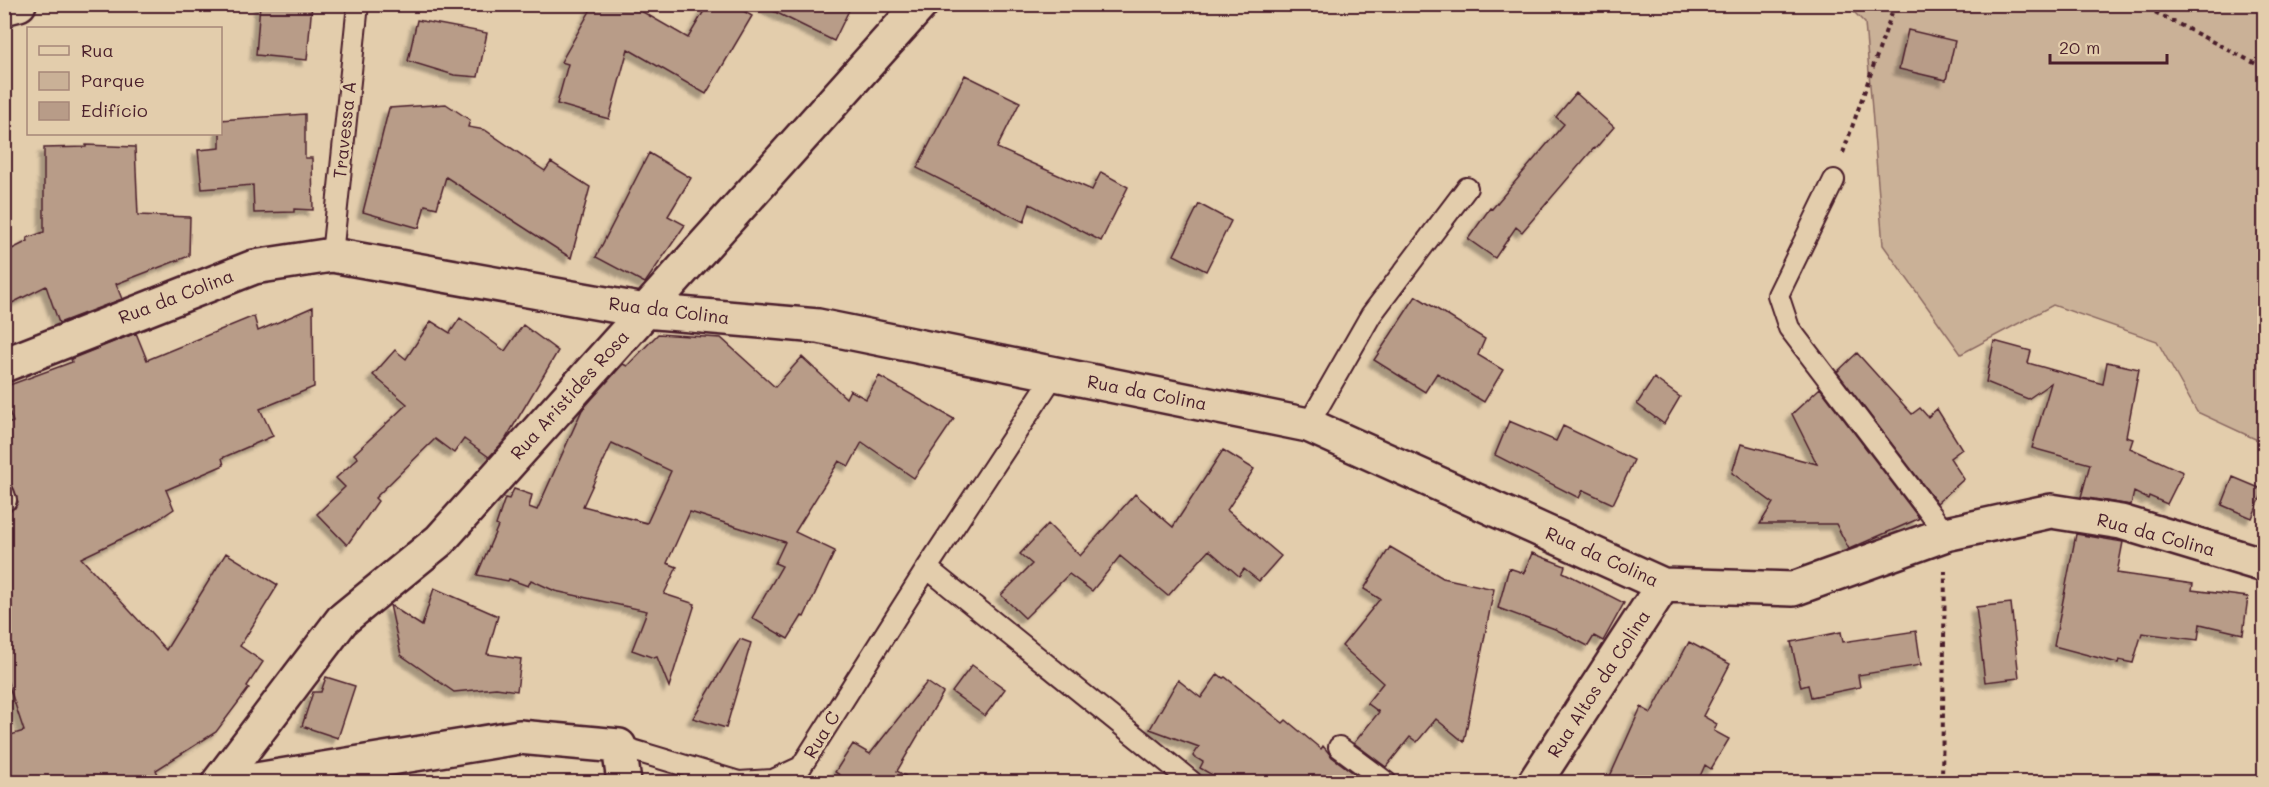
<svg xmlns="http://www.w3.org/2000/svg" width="2269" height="787" viewBox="0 0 2269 787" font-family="Mali,sans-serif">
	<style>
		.green { fill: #cab197; stroke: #8a6861; stroke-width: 1.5 }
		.building { fill: #b89c88; stroke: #4a1f2b; stroke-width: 1.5; fill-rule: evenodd; filter: url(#shadow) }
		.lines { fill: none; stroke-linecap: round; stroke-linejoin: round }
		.service-casing { stroke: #4a1f2b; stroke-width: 24 }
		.minor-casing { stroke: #4a1f2b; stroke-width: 38 }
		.path { stroke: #4a1f2b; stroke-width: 4; stroke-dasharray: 4.5 4.5; stroke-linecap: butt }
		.service { stroke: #e3cdac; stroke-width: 20 }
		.minor { stroke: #e3cdac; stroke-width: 33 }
		.labels { text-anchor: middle; stroke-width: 6; stroke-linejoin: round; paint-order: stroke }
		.street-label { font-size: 18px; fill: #4a1f2b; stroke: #e3cdac }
	</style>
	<defs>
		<filter id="shadow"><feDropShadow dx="-5.5" dy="5.5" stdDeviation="1.5" flood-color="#0004"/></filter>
	</defs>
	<rect width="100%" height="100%" fill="#e3cdac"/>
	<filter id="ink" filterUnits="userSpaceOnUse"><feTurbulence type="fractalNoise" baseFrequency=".0167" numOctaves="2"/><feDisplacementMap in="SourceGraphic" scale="12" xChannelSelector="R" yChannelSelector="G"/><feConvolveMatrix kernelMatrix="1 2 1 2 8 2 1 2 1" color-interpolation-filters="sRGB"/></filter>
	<g filter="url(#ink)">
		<path class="green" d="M1847,5H2264V443L2197,412L2157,341L2053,305L1961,354L1883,245L1865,23Z"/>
		<path class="building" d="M260,4H312L307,60L256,55Z
			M594,4H629L688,38L708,4H732L752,16L706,94L628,49L609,119L557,104L568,64L561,62Z
			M759,4H852L834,41Z
			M417,20L487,33L478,77L454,75L408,61Z
			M1908,30L1955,41L1946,80L1899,69Z
			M965,75L1020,102L997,148L1092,190L1101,172L1128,187L1101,241L1030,204L1024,222L917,168Z
			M1576,93L1614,127L1595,149L1594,148L1522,232L1516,227L1495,258L1468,239L1490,208L1492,209L1564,124L1556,117Z
			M446,104L470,120L468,127L485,130L545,171L551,162L590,187L571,258L446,177L437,208L425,205L419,228L363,212L389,108Z
			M305,114V158H312L313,210L294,209V212L254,213L253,185L202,189L198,150L220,148V120Z
			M86,145L135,147L138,215L190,217L189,256L116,284L122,299L59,323L46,286L4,307V253L28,241L27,238L44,232V148L86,147Z
			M649,153L691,178L668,216L685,225L645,283L596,257Z
			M1199,204L1231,221L1206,271L1174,255Z
			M1416,296L1485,339L1478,355L1503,370L1484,402L1437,373L1425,392L1374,360Z
			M313,307L314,387L260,409L273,436L222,458L224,465L166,490L174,509L150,525L81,558L166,650L226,553L278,585L240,646L263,662L247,686L249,688L216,732L156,770L162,783H4V737L24,731L4,671V512L15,508L18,502L12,485L4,482V425L13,422L4,396V387L72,362L71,359L136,333L147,360L254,316L258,331Z
			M460,318L505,351L523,325L558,351L505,440L489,457L464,439L454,453L435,439L375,498L378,501L347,545L317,514L345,487L336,478L358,458L354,454L407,404L373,375L395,350L406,359L431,321L450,333Z
			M658,334L721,338L775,387L802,357L846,398L850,390L866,399L879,376L954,419L914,478L862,442L849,466L839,461L795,532L835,551L804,617L802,616L788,639L752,618L782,566L775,563L785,542L690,512L667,563L677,567L664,594L695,604L669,687L657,657L654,658L632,650L647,611L555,591L531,580L528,586L509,579L508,581L477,575L498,526L496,525L505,498L509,499L514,489L532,495L529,507L537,510L582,410L623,364L627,366ZM612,443L671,471L647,523L583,506Z
			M1994,341L2031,351L2028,363L2103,384L2107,362L2139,369L2126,437L2133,439L2130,448L2183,472L2167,504L2149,496L2148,499L2134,492L2131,505L2081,497L2090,464L2032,448L2051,383L2028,399L1986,382Z
			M1857,353L1912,414L1920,408L1928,417L1937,409L1962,449L1950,458L1964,479L1937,503L1837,372Z
			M1654,378L1680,397L1664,424L1637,404Z
			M1820,388L1919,518L1918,519L1849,549L1836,524H1760L1773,503L1732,473L1741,444L1817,464L1792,414Z
			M1509,421L1556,441L1563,426L1634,460L1613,504L1583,490L1579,498L1495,455Z
			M1223,450L1254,469L1227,510L1281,556L1259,581L1244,569L1239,576L1209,550L1168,596L1120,556L1092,591L1069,574L1025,618L1001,595L1032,564L1020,554L1048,524L1080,556L1135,494L1173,527Z
			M2233,477L2264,490L2252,518L2222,505Z
			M2076,534L2123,542L2117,573L2193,584L2192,590L2248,597L2243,634L2200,624L2198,640L2142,633L2133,663L2119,660L2118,663L2054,646Z
			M1390,547L1443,578L1494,589L1464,742L1436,719L1417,742L1410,737L1386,767L1354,743L1379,712L1367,703L1383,683L1342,646L1380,599L1364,589Z
			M1532,553L1565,566L1563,572L1624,603L1603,641L1594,636L1588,646L1555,629L1498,608L1509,568L1524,573Z
			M434,588L498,616L487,654L521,659L517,691L496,688L454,692L401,655L390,605L422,626Z
			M2011,603L2019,678L1985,682L1976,607Z
			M1916,631L1921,665L1858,675L1860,687L1811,697L1808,685L1801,687L1791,642L1841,632L1843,642Z
			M740,639L751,643L726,728L693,718Z
			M1689,642L1730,664L1703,716L1717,724L1714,731L1729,739L1711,769L1705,765L1697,783H1607L1641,707L1651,713Z
			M972,665L1005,689L985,716L952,692Z
			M1218,674L1223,678L1225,677L1283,723L1286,720L1321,749L1323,746L1332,757L1367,783H1226L1200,768L1203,762L1193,756L1199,747L1150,729L1178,680L1201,698Z
			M326,677L355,686L338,738L302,726L313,692H321Z
			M927,682L943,693L897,771L917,783H848L849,781L835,772L853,744L870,754Z"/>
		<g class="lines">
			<defs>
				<path id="service" d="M1834,180L1778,295L1789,328L1946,534
					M332,255L358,4
					M1308,425L1371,315L1467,188
					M4,494L6,500
					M927,568L1192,782
					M619,746L739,782L773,780L801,767L927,568L1054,375
					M1339,747L1386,782"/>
				<path id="minor" d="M4,8L19,4
					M4,365L254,267L332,255L645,311L818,326L1308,425L1663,585L1793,589L1946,534L2051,511L2121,522L2264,565
					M219,782L342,620L440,540L921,4
					M244,782L519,737L619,746L624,782
					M1535,782L1663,585"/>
			</defs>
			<use href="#service" class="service-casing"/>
			<use href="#minor" class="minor-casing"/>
			<path class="path" d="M2139,4L2264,68
				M1843,153L1895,4
				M1942,781L1945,571"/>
			<use href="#service" class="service"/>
			<use href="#minor" class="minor"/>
		</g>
	</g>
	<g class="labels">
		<g class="street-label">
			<text transform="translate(345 130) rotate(-84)" y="6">Travessa A</text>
			<text transform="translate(176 297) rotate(-21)" y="6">Rua da Colina</text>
			<text transform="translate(669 311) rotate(7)" y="6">Rua da Colina</text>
			<text transform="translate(1147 393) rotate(11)" y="6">Rua da Colina</text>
			<text transform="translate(570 395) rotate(-48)" y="6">Rua Aristides Rosa</text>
			<text transform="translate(2156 535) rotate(15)" y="6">Rua da Colina</text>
			<text transform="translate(1602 557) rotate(24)" y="6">Rua da Colina</text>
			<text transform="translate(1599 684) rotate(-57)" y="6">Rua Altos da Colina</text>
			<text transform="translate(822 735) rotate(-58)" y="6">Rua C</text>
		</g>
	</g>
	<rect width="2269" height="787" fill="none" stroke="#e3cdac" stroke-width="24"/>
	<rect x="12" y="12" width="2245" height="763" fill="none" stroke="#4a1f2b" stroke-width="2" filter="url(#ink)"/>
	<rect x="27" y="27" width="195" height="108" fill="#e3cdac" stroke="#a68778" stroke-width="1.5"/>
	<rect x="39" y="46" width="30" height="9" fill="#e3cdac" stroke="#a68778" stroke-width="1.5"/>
	<text x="81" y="57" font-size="18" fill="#4a1f2b">Rua</text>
	<rect x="39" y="72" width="30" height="18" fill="#cab197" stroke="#a68778" stroke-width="1.5"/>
	<text x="81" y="87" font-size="18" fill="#4a1f2b">Parque</text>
	<rect x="39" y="102" width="30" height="18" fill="#b89c88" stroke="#a68778" stroke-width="1.5"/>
	<text x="81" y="117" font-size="18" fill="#4a1f2b">Edifício</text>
	<path d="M2050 54v9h117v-9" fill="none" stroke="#4a1f2b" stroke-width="3"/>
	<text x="2059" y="54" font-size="18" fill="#4a1f2b" stroke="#e3cdac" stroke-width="4.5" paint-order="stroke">20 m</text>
</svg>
